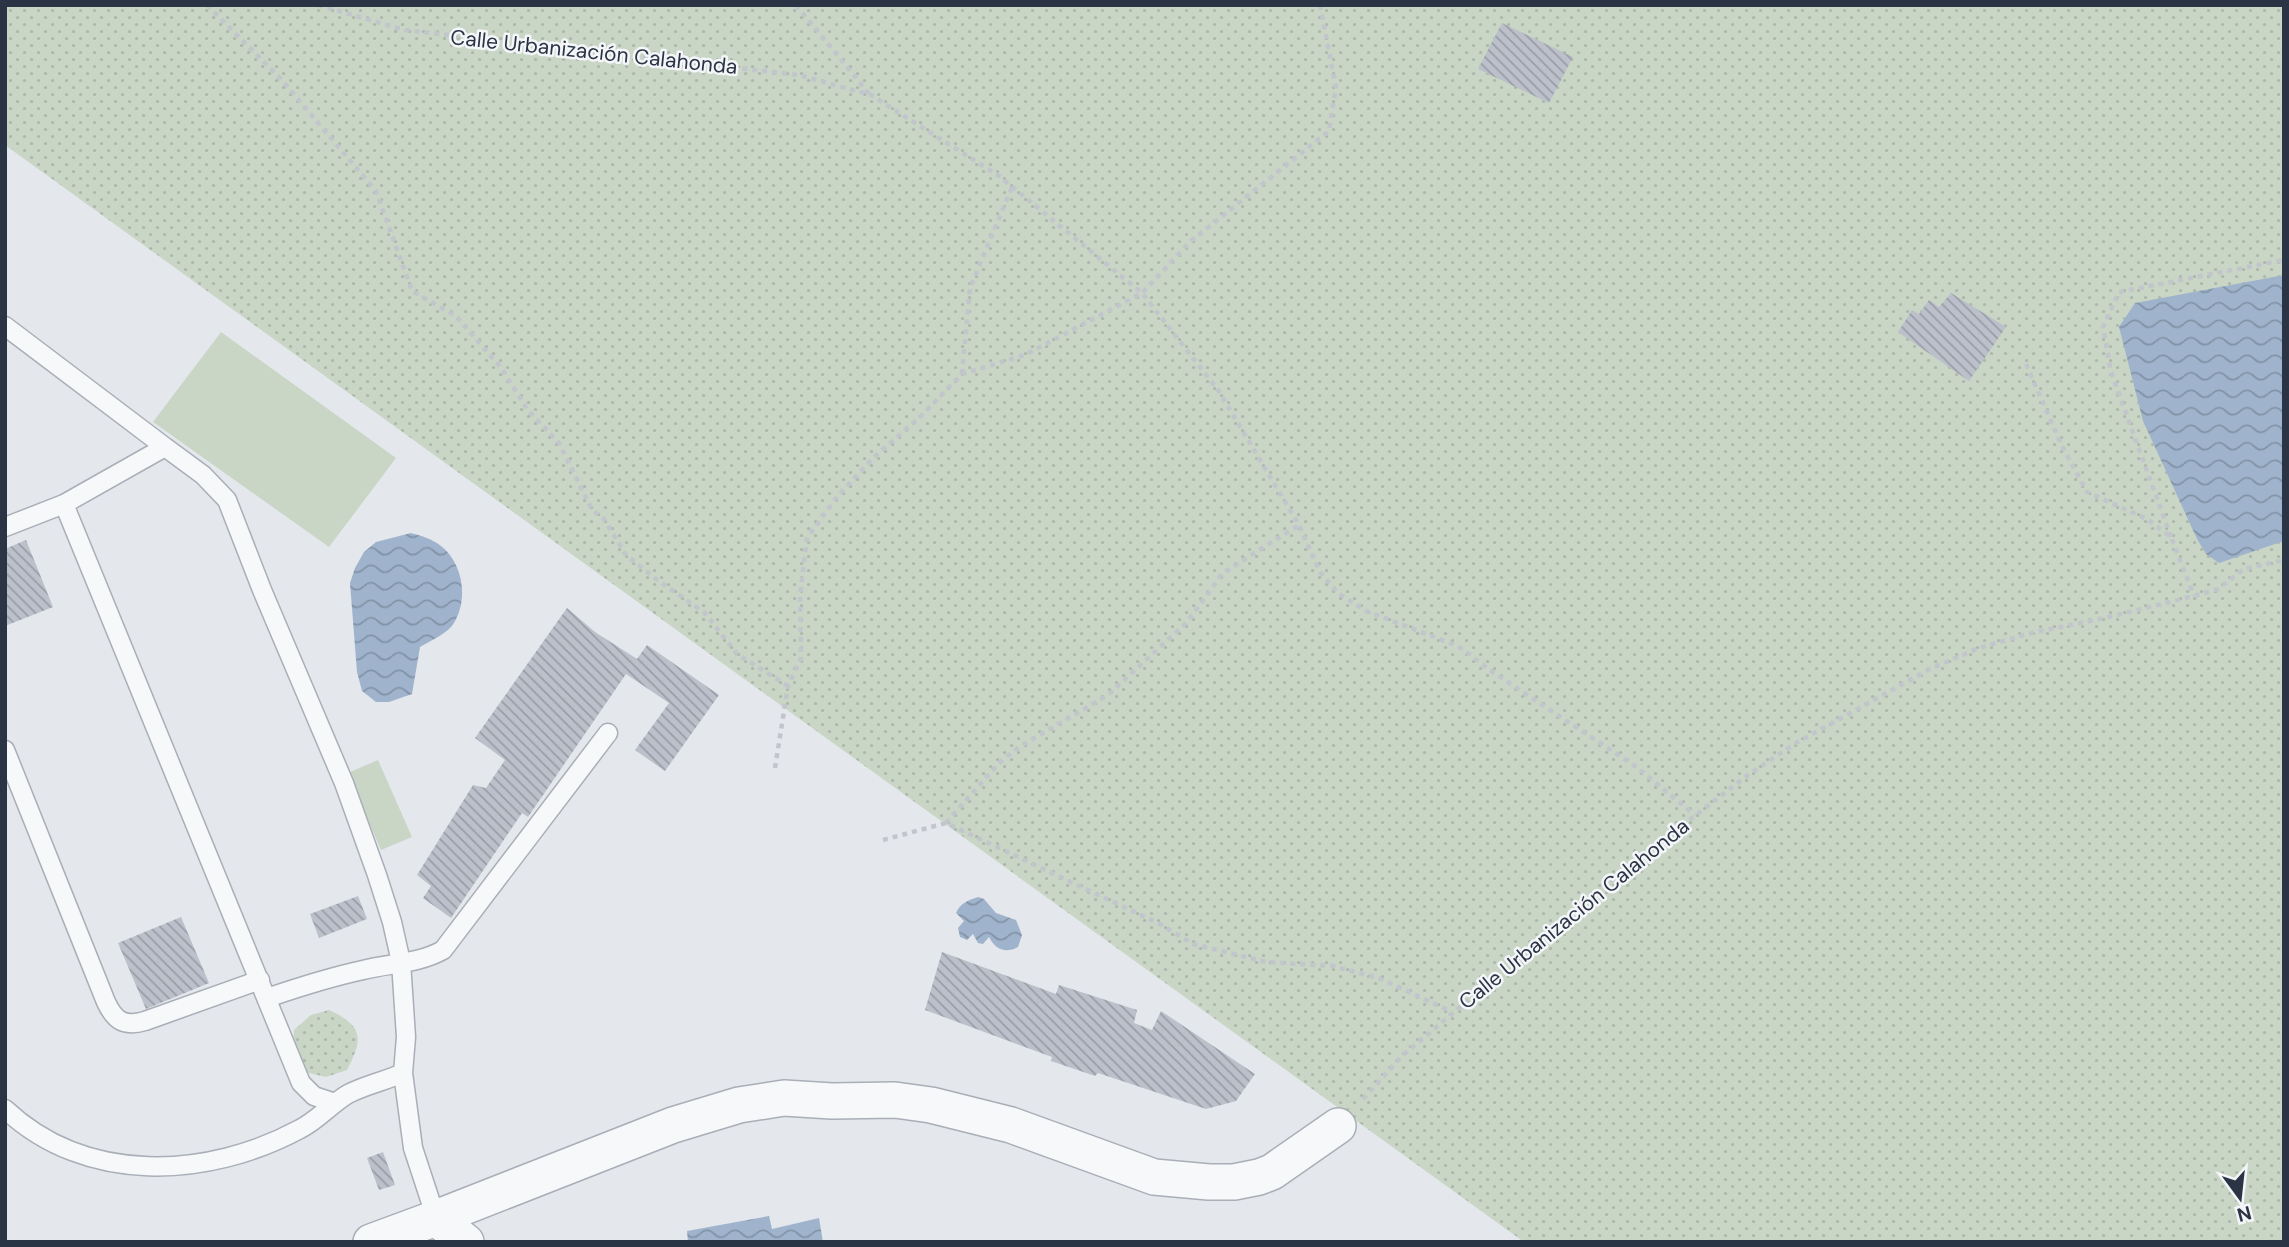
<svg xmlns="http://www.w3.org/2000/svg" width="2289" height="1247" viewBox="0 0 2289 1247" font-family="'DM Sans',sans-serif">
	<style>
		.grass { fill: url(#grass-dots) }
		.pitch { fill: #c9d6c5 }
		.water { fill: url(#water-waves) }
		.building { fill: url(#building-back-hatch) }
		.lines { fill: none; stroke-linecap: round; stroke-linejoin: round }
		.lane-casing { stroke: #a9aeb7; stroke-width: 21 }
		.street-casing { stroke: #a9aeb7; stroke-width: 38 }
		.path { stroke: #c2c5cb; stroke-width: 4.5; stroke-dasharray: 5 5; stroke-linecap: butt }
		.lane { stroke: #f7f8fa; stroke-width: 18 }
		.street { stroke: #f7f8fa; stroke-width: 35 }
		.labels { text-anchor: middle; stroke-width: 5; stroke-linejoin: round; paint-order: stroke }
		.street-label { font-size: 21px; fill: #2b3445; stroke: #f4f6f9 }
	</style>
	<defs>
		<pattern id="grass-dots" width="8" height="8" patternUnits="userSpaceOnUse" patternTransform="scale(1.75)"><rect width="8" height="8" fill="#c9d6c5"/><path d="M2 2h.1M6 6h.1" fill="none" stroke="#adb8ab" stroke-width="1.8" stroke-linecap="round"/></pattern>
		<pattern id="water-waves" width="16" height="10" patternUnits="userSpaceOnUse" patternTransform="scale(1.75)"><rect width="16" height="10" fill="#9fb4cc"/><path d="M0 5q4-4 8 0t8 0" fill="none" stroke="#8293a7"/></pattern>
		<pattern id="building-back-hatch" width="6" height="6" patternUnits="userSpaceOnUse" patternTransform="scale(1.75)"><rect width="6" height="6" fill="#bbc0ca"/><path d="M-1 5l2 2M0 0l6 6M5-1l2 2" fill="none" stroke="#989da6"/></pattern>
	</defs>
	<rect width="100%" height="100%" fill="#e4e7ec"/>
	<path class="grass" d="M5,5H2284V1242H1524L5,145Z
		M329,1010C364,1026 363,1039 347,1070L326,1077L305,1072L293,1052L294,1030L311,1015Z"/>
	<path class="pitch" d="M221,332L396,458L329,547L153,422Z
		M378,760L412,837L381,850L348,773Z"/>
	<path class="water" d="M2284,275V541L2219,563L2206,554L2197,539L2143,421L2119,327L2135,303Z
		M411,533C422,536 432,539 441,546C464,564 469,602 452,626C444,635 430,641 420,647L412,694L389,702H376L362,691L357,672L350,583L355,568L364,552L376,542Z
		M978,897L984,899L996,913L1016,920L1022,935L1018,947C1005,954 995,949 989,937L983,944L978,943L973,934L967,940L960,937L958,928L964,921L956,913C960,903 969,900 978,897Z
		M769,1216L772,1229L819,1218L823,1242H688L687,1231Z"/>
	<path class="building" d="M1502,23L1573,57L1549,103L1478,69Z
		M1951,293L2006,327L1969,381L1898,332L1912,310L1919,314L1929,300L1939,307Z
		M26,540L53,607L5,626V549Z
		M567,608L595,632L637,659L647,645L719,695L665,771L635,750L669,703L626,674L528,817L522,813L451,918L423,898L431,886L417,875L473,785L486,788L505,760L475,738Z
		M358,896L367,919L319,938L310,914Z
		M181,917L209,983L146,1009L118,943Z
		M942,952L1056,994L1059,985L1137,1010L1134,1023L1152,1030L1161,1011L1255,1074L1236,1101L1206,1109L1098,1073L1095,1076L1051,1061L1052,1057L925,1010Z
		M383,1152L395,1185L379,1190L367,1158Z"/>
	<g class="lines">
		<defs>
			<path id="lane" d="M5,326L165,447L64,504
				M165,447L203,475L227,500L262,590L344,783L377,875L392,922L401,962L406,1037L403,1073L413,1148L436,1218
				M5,527L64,504L301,1083L314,1096L335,1103
				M5,750L106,1002C115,1021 124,1027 145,1021L260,980
				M267,998C299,987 331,977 363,970C391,963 418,964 443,950L608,733
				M5,1109C86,1185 207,1179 300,1129C318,1120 331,1104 348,1094C365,1085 385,1081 403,1073"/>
			<path id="street" d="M436,1218L673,1125L739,1105L784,1098L832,1101L895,1100L931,1105L1011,1125L1154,1177L1209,1182H1234L1259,1177L1272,1172L1338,1126
				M371,1242L436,1218L466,1242"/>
		</defs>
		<use href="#lane" class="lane-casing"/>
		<use href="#street" class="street-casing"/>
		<path class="path" d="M207,5L279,77L376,191L412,291L456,316L502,369L527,409L559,443L592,510L604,519L626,555L656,579L705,613L737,654L788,686
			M318,5L405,30L799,75L871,95L999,176L1142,293L1218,390L1299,525L1320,572L1338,593L1366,611L1458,646L1494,673L1635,766L1695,815
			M796,5L870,95
			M2026,364L2062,446L2087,492L2147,519L2171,537L2194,596
			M962,374L970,288L1012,187
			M2171,537L2111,372L2103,327L2119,292L2284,260
			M775,768L788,686L801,658L800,596L807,538L837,497L874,457L919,418L962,374L1025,355L1142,293L1191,241L1329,131L1336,87L1320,5
			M946,823L998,764L1019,747L1108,695L1187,622L1223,573L1299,525
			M883,840L946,823L1160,924L1193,944L1266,962L1333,966L1381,979L1452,1012
			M1363,1099L1403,1055L1609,882L1748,775L1796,743L1930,669L1979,648L2031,633L2105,618L2194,596L2218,589L2244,569L2284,560"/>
		<use href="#lane" class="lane"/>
		<use href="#street" class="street"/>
	</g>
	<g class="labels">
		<g class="street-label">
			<text transform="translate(594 52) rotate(6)" y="7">Calle Urbanización Calahonda</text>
			<text transform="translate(1574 914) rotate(-39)" y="7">Calle Urbanización Calahonda</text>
		</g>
	</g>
	<rect width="2289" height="1247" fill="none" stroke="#2b3445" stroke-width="14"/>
	<g transform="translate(2240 1198) rotate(165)" stroke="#f4f6f9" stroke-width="5" paint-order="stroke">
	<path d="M0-5L12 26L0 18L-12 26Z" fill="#2b3445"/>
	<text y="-10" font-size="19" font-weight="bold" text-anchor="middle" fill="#2b3445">N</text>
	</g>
</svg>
